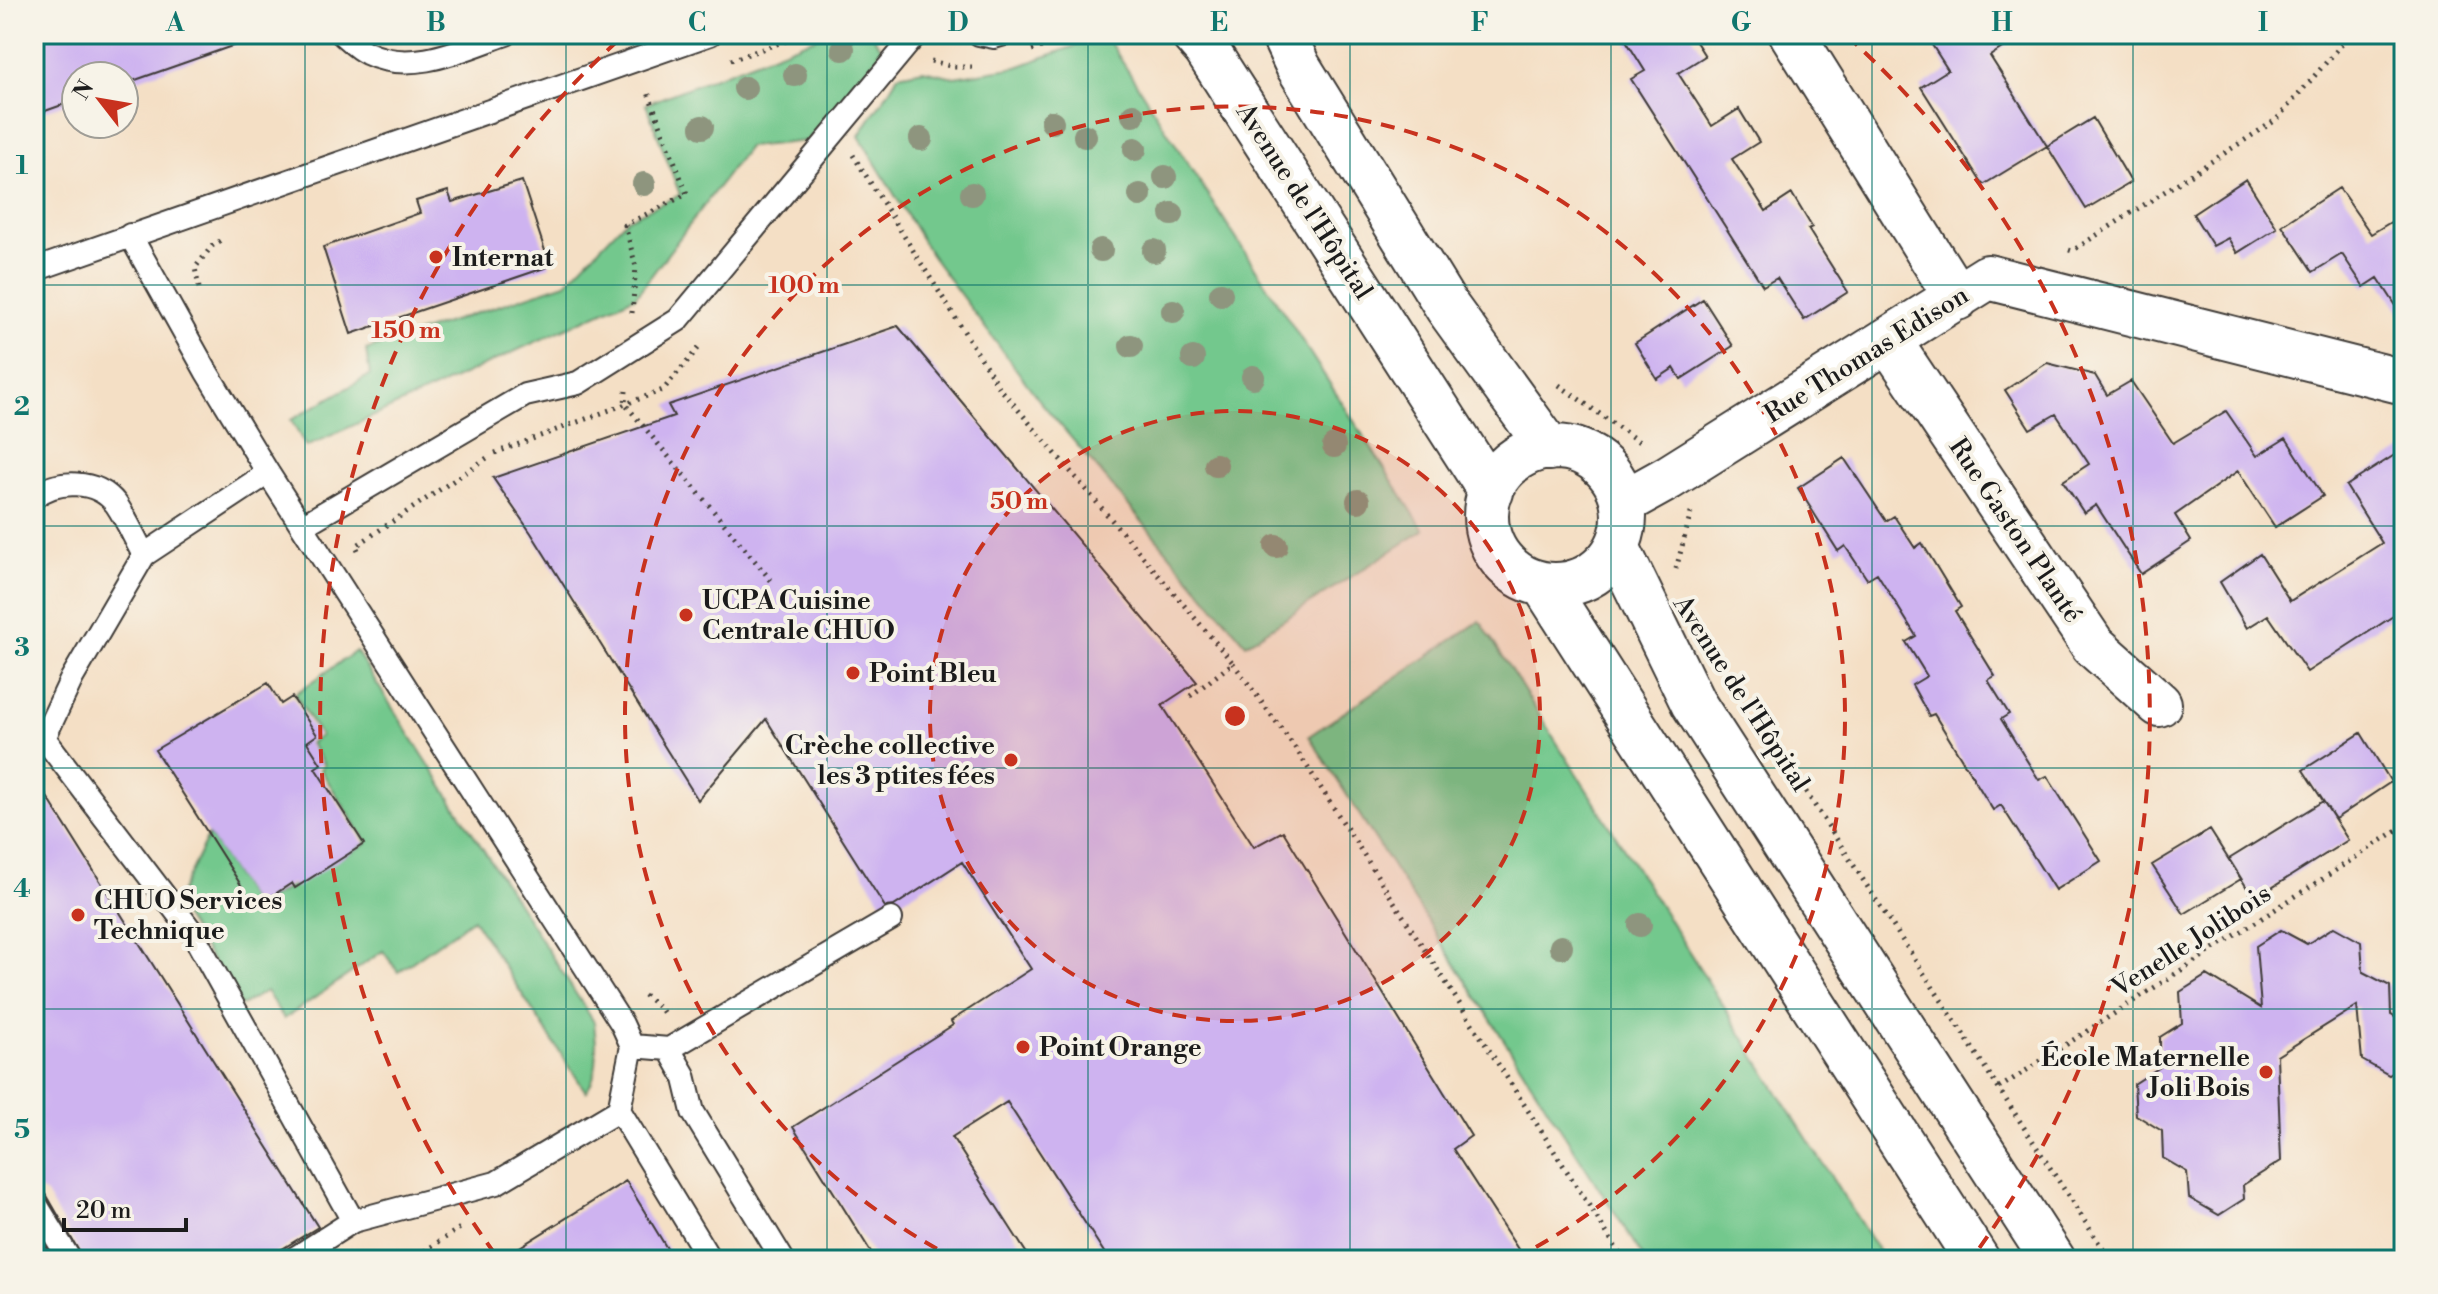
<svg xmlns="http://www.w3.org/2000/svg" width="2438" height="1294" viewBox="0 0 2438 1294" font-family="'Libre Bodoni',serif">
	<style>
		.green { fill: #73c88d; stroke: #487254; stroke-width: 2 }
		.building { fill: #ceb3f0 }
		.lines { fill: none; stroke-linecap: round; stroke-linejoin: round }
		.lane-casing { stroke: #3c3935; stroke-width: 26 }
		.street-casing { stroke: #3c3935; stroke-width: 48 }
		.secondary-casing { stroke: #3c3935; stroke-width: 48 }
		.path { stroke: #3c3935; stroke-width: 5; stroke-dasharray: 2 6; stroke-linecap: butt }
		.lane { stroke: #fff; stroke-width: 22 }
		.street { stroke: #fff; stroke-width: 44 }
		.secondary { stroke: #fff; stroke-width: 44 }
		.tree { fill: #8e957e }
		.grid { fill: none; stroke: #0f766e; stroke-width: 2; stroke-opacity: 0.55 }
		.ring { fill: none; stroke: #c8321e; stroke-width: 4; stroke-dasharray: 14 10 }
		.poi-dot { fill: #c8321e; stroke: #f7f3e8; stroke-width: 3 }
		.labels { text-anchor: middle; stroke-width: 8; stroke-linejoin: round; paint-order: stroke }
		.street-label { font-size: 26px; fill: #1c1c1c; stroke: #f7f3e8 }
		.poi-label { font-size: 26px; font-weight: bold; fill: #1c1c1c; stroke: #f7f3e8; text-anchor: start }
		.centre { fill: #c8321e; stroke: #f7f3e8; stroke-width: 4 }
		.ring-label { font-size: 24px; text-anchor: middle; font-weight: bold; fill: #c8321e; stroke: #f7f3e8; stroke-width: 8; stroke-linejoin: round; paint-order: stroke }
		.neatline { fill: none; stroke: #0f766e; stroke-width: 3 }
		.grid-label { font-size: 26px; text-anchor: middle; font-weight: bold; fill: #0f766e }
	</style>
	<rect width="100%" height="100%" fill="#f7f3e8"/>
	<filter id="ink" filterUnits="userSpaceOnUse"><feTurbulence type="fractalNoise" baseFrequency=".0125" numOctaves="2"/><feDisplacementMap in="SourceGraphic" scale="16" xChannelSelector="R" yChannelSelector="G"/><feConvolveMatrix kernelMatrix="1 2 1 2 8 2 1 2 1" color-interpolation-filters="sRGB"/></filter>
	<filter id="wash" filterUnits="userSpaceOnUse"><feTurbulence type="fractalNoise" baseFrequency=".006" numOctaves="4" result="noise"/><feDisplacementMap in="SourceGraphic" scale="32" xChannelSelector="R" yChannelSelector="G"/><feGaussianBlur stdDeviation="1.8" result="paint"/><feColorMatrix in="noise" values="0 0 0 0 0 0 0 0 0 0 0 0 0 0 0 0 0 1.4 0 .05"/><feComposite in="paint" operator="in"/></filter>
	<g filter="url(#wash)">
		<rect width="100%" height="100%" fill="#f4dfc5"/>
		<path class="green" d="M825,34H871L884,51L807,141L748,147L636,296L306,447L291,420L370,375L366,350L566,283L627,219L680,195L646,104Z
			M1105,35L1424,530L1246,644L1039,400L931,255L859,136C871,114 887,98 898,75L923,70L954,77L1017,67Z
			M1480,621L1884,1260H1645L1309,736Z
			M356,651L594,1022C596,1046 601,1072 586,1092L473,919L398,972L383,951L284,1019L266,991L241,1006L175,903L209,834L255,907L367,843L320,769L324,765L310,743L320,736L295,694Z"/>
		<g id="blocks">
			<path class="building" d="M34,34H252V39L124,84V76H76V100L34,115Z
				M1622,34H1691L1705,56L1678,73L1712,126L1739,109L1759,142L1732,159L1766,211L1792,194L1812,227L1808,229L1848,292L1804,320L1777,278L1763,286L1631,79L1645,71Z
				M1925,34H2023L1990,56L2047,146L1983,185L1921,87L1948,70Z
				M2093,118L2131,182L2086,209L2047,146Z
				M2246,179L2277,228L2237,253L2228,238L2213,246L2193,214Z
				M522,181L550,266L351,334L323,247L420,213L416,201L448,191L452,202Z
				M2339,188L2371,234L2404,214V318L2378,278L2364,287L2342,254L2313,272L2282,225Z
				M1703,299L1733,346L1681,379L1674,368L1657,379L1635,343Z
				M898,326L1197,682L1162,705L1254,847L1283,831L1471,1136L1453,1149L1525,1260H1109L1007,1102L952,1137L1031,1260H876L793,1127L953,1025L951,1021L1031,969L962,862L894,906L885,907L766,719L698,800L531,533L493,478L674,416L668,405Z
				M2047,363L2095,375L2107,395L2131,381L2173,443L2226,411L2257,456L2286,438L2323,496L2275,527L2238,471L2175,515L2191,541L2141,574L2096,505L2084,513L2063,481L2089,464L2056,414L2030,429L2005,390Z
				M2404,449V609L2307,672L2268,615L2247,628L2220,582L2260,554L2290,601L2382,543L2346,486Z
				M1844,458L1886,521L1894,516L1915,548L1922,543L1961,607L1955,611L1995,676L1988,680L2009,714L2001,719L2039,780L2047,776L2101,861L2055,890L2001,805L1993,810L1934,714L1929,716L1912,685L1927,676L1906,642L1916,636L1877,573L1867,579L1845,546L1838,551L1798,488Z
				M268,683L281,704L292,697L317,735L307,742L321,764L315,768L364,844L295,888L292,883L255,907L155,750Z
				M2361,733L2391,782L2335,819L2303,770Z
				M34,776L318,1227L264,1260H84L46,1194L34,1187Z
				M2323,801L2348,840L2254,899L2229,859Z
				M2210,830L2241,879L2184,914L2152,865Z
				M2334,927L2361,942L2363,972L2390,986L2391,1015L2404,1022V1066L2389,1075L2362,1060L2357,1006L2277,1056L2281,1161L2243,1185L2244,1199L2219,1215L2189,1198L2187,1172L2163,1158L2162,1131L2136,1115L2134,1084L2160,1067V1037L2182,1023L2180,992L2207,975L2261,1008L2256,946L2281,930L2307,944Z
				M626,1181L674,1260H499Z
				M34,1228L54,1260H34Z"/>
		</g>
	</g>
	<g filter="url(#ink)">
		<use href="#blocks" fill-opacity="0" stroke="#3c3935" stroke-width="2"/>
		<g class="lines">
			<defs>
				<path id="lane" d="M342,34C349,40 358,49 367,53C412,75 463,49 506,34
					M979,34L994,37L1004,34
					M130,235L206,371L268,473L622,1024L632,1046L619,1110L710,1260
					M34,270L710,34
					M268,473L144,555L72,678L44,738L192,932L353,1221
					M34,497C57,479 97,479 116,504C127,520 135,539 144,555
					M302,526L525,395L578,383L678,320L916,34
					M632,1046L669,1049L891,919
					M669,1049L684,1075L693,1112L783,1260
					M34,1201L70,1260
					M292,1260L353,1221L496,1183L619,1110"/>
				<path id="street" d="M1792,34L1957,298
					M1889,341L2093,645L2159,704
					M1623,503L1668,478L1988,277L2404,382"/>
				<path id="secondary" d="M1193,34L1206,49L1491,492
					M1283,34L1298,66L1447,307L1549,448
					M1486 516a69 69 0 1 1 138 0a69 69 0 1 1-138 0Z
					M1617,547L1693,703L2053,1260
					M1544,585L1977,1260"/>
			</defs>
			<use href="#lane" class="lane-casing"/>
			<use href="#street" class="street-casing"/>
			<use href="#secondary" class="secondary-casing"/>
			<path class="path" d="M1032,50L1082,34
				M731,60L805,34
				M931,61L954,67H972
				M853,155L999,387L1233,663L1189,697
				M2069,250L2072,251L2276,120L2351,34
				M199,288L195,268L212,246L220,241
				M632,313L636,267L625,225L687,194L647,90
				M1559,385L1642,444
				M626,391L625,404L774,584
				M495,453L663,390L701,345
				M358,550L356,546L487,458
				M1676,569L1691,513
				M1233,663L1294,746L1624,1260
				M1771,738L2110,1260
				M644,995L661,1009L666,1016
				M1999,1088L2404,826
				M411,1260L460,1228"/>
			<use href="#lane" class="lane"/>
			<use href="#street" class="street"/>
			<use href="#secondary" class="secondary"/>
		</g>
		<g class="tree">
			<circle cx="843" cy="49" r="12"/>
			<circle cx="795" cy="75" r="12"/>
			<circle cx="745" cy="88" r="12"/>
			<circle cx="1133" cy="115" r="12"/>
			<circle cx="1052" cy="122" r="12"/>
			<circle cx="702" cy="127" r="12"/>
			<circle cx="1085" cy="136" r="12"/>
			<circle cx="921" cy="139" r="12"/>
			<circle cx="1135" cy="149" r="12"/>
			<circle cx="1165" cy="177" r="12"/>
			<circle cx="644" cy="184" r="12"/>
			<circle cx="972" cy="194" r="12"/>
			<circle cx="1140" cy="195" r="12"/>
			<circle cx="1172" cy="214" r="12"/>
			<circle cx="1101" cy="250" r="12"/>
			<circle cx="1154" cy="251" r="12"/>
			<circle cx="1221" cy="294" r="12"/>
			<circle cx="1173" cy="311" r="12"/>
			<circle cx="1131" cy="346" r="12"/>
			<circle cx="1193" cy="358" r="12"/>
			<circle cx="1253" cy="377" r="12"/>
			<circle cx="1334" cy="446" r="12"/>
			<circle cx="1216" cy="465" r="12"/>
			<circle cx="1358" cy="501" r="12"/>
			<circle cx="1276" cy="546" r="12"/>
			<circle cx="1640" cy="925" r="12"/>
			<circle cx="1561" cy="947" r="12"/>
		</g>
	</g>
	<path class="grid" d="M305,34V1260M566,34V1260M827,34V1260M1088,34V1260M1350,34V1260M1611,34V1260M1872,34V1260M2133,34V1260M34,285H2404M34,526H2404M34,768H2404M34,1009H2404"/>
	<circle cx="1235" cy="716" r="305" fill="#c8321e" fill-opacity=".12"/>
	<g class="ring">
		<circle cx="1235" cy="716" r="305"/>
		<path d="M958 1260A610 610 0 1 1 1512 1260"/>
		<path d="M495 1254A915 915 0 0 1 623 36M1847 36A915 915 0 0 1 1975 1254"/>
	</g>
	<g class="poi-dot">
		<circle cx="436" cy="257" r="8"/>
		<circle cx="686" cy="615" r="8"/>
		<circle cx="853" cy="673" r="8"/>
		<circle cx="1011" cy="760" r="8"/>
		<circle cx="78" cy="915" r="8"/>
		<circle cx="1023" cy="1047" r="8"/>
		<circle cx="2266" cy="1072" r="8"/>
	</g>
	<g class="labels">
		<g class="street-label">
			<text transform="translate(1305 201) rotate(57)" y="9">Avenue de l'Hôpital</text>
			<text transform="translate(1866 354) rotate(-32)" y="9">Rue Thomas Edison</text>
			<text transform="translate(2016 530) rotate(56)" y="9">Rue Gaston Planté</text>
			<text transform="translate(1742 693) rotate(57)" y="9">Avenue de l'Hôpital</text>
			<text transform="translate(2191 940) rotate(-33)" y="9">Venelle Jolibois</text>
		</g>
		<g class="poi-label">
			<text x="452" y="266">Internat</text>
			<text x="702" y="609">UCPA Cuisine<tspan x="702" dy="30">Centrale CHUO</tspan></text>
			<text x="869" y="682">Point Bleu</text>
			<text x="995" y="754" text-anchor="end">Crèche collective<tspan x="995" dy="30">les 3 ptites fées</tspan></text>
			<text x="94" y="909">CHUO Services<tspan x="94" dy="30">Technique</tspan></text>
			<text x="1039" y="1056">Point Orange</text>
			<text x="2250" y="1066" text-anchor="end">École Maternelle<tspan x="2250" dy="30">Joli Bois</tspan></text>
		</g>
	</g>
	<circle cx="1235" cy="716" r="12" class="centre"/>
	<g class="ring-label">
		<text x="804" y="293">100 m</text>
		<text x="406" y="338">150 m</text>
		<text x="1019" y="509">50 m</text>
	</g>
	<rect width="2438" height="1294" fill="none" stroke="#f7f3e8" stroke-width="88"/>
	<g transform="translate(100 100) rotate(301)"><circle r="38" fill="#f7f3e8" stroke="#9f9d96" stroke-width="2"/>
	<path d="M0-6L14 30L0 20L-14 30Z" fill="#c8321e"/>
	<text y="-12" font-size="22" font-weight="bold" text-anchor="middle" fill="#1c1c1c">N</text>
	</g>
	<path d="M64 1218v12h122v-12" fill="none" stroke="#1c1c1c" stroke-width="4"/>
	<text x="76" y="1218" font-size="24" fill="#1c1c1c" stroke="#f7f3e8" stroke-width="6" paint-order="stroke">20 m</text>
	<rect x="44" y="44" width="2350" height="1206" class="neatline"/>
	<g class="grid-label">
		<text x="175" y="31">A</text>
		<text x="436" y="31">B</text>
		<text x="697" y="31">C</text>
		<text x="958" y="31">D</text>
		<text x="1219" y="31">E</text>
		<text x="1480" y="31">F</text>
		<text x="1741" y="31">G</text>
		<text x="2002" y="31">H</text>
		<text x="2263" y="31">I</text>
		<text x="22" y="174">1</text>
		<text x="22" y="415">2</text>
		<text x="22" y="656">3</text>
		<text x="22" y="897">4</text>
		<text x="22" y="1138">5</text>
	</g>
</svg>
